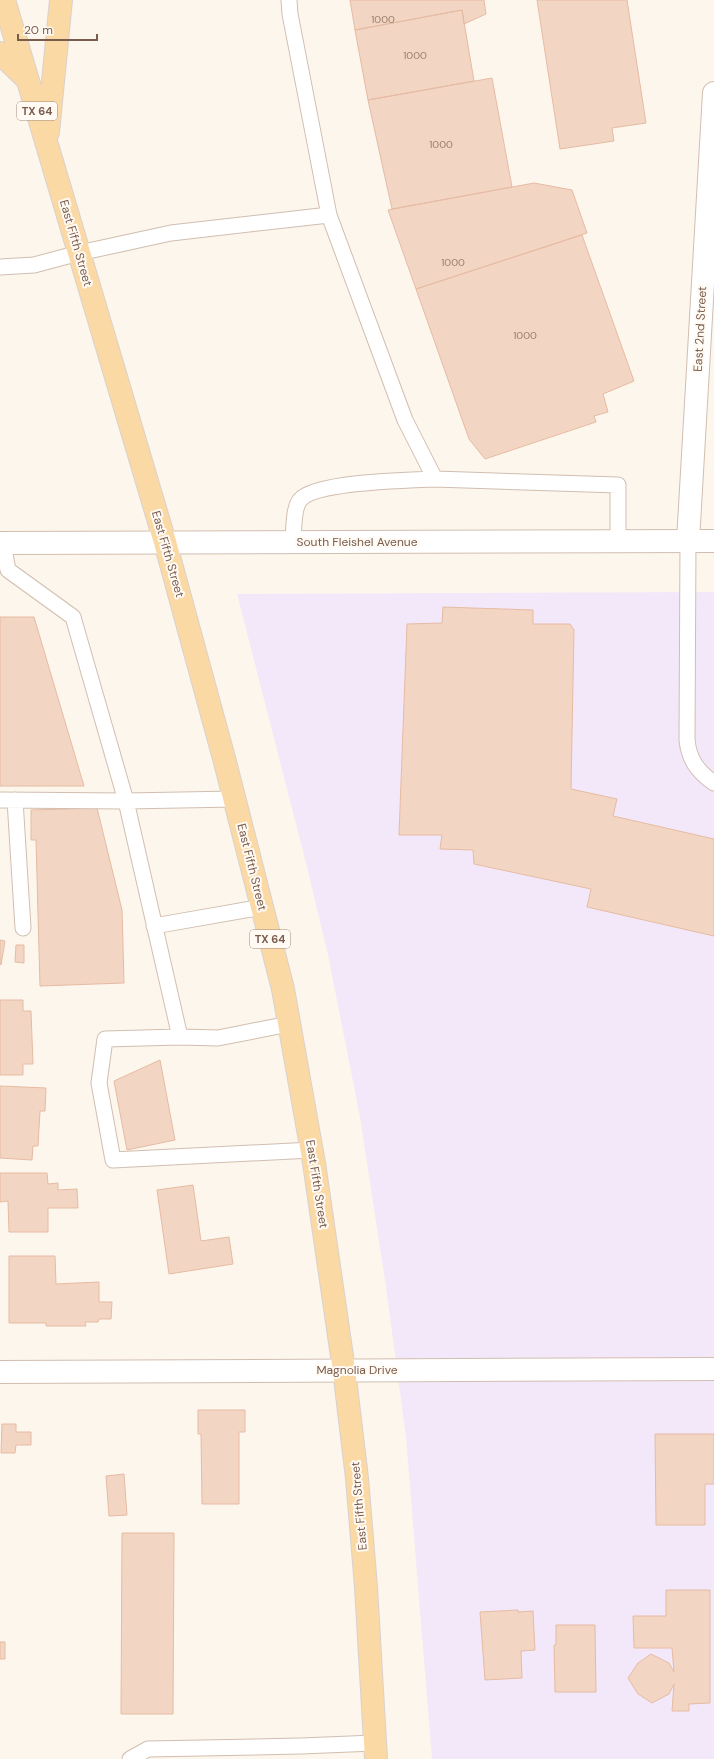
<svg xmlns="http://www.w3.org/2000/svg" width="714" height="1759" viewBox="0 0 714 1759" font-family="'DM Sans',sans-serif">
	<style>
		.education { fill: #f3e8fa }
		.building { fill: #f3d5c3; stroke: #e6bba3 }
		.lines { fill: none; stroke-linecap: round; stroke-linejoin: round }
		.lane-casing { stroke: #d1beb0; stroke-width: 17 }
		.street-casing { stroke: #d1beb0; stroke-width: 24 }
		.primary-casing { stroke: #dad1cd; stroke-width: 24 }
		.lane { stroke: #fff; stroke-width: 15 }
		.street { stroke: #fff; stroke-width: 22 }
		.primary { stroke: #fbd9a5; stroke-width: 22 }
		.labels { text-anchor: middle; stroke-width: 4; stroke-linejoin: round; paint-order: stroke }
		.number-label { font-size: 10px; fill: #987a6a }
		.shield { fill: #fffaf3; stroke: #a28b7f; stroke-width: 1 }
		.shield-label { font-size: 11px; font-weight: bold; fill: #7a5c4d }
		.street-label { font-size: 12px; fill: #7a5c4d; stroke: #fffaf3 }
	</style>
	<rect width="100%" height="100%" fill="#fdf6ec"/>
	<path class="education" d="M714,592V1759H432L406,1437L386,1287L360,1117L328,955L307,867L237,594Z"/>
	<path class="building" d="M350,0H484L486,14L464,24L462,10L355,30Z
		M537,0H627L646,123L612,128L614,141L560,149Z
		M462,10L474,81L368,100L355,30Z
		M492,78L512,187L392,209L368,100Z
		M534,183L572,190L587,233L416,289L388,210Z
		M582,235L634,381L603,394L608,412L594,416L596,422L485,459L469,439L416,289Z
		M443,607L533,610V624H570L574,630L571,789L617,799L613,816L714,839V936L587,907L591,889L474,864L473,850L440,849L442,835H399L407,624L442,623Z
		M0,617H34L84,786H0Z
		M97,808L122,910L124,983L40,986L36,840H31V810Z
		M0,940L5,941L1,965L0,964Z
		M16,945H24V963L15,962Z
		M0,1000H23V1011H31L33,1064H23V1075H0Z
		M160,1060L175,1140L127,1150L114,1081Z
		M0,1086L46,1088L45,1111H40L38,1146H33L32,1160L0,1158Z
		M0,1173H47L48,1184L58,1183V1190L77,1189L78,1208H48V1232H9L8,1201L0,1202Z
		M193,1185L201,1241L229,1237L233,1264L169,1274L157,1190Z
		M9,1256H55L56,1284L99,1282V1302H112L111,1319H99L98,1322H85L86,1326H46V1323H9Z
		M198,1410H245V1432H239V1504H202L201,1434H198Z
		M2,1424H16V1432H31V1445H16L15,1453H1Z
		M655,1434H714V1484H705V1525H656Z
		M124,1474L127,1515L109,1516L106,1476Z
		M122,1533H174L173,1714H121Z
		M666,1590H710V1703L689,1704V1711H672L674,1684L669,1694L652,1703L638,1694L628,1678L638,1663L651,1654L669,1663L674,1672L672,1648H634L633,1616H666Z
		M518,1610V1612L533,1611L535,1650L521,1651L522,1678L485,1680L480,1612Z
		M556,1625H595L596,1692H555L554,1645H556Z
		M0,1642H5V1659H0Z"/>
	<g class="lines">
		<defs>
			<path id="lane" d="M289,0L290,14L329,215L405,420L435,479L618,485V541
				M0,267L34,265L79,253L171,233L329,215
				M688,541L687,740C689,760 698,772 714,783
				M293,542C294,531 293,508 300,500C314,482 410,480 435,479
				M3,543L8,570L73,617L126,801L180,1037L218,1038L289,1024
				M0,800L126,801L235,799
				M15,800L23,928
				M154,926L262,907
				M180,1037L105,1039L99,1083L113,1160L312,1150
				M130,1759L148,1749L301,1746L375,1743"/>
			<path id="street" d="M688,541L714,93
				M0,543L714,541
				M0,1372L714,1369"/>
			<path id="primary" d="M4,0L165,542L225,762L283,989L314,1163L344,1370L357,1478L366,1587L376,1759
				M0,53L27,79
				M48,132L61,0"/>
		</defs>
		<use href="#lane" class="lane-casing"/>
		<use href="#street" class="street-casing"/>
		<use href="#primary" class="primary-casing"/>
		<use href="#lane" class="lane"/>
		<use href="#street" class="street"/>
		<use href="#primary" class="primary"/>
	</g>
	<g class="labels">
		<g class="number-label">
			<text x="383" y="23">1000</text>
			<text x="415" y="59">1000</text>
			<text x="441" y="148">1000</text>
			<text x="453" y="266">1000</text>
			<text x="525" y="339">1000</text>
		</g>
		<g class="shield">
			<rect x="17" y="102" width="40" height="18" rx="3"/>
			<rect x="250" y="930" width="40" height="18" rx="3"/>
		</g>
		<g class="shield-label">
			<text x="37" y="115">TX 64</text>
			<text x="270" y="943">TX 64</text>
		</g>
		<g class="street-label">
			<text transform="translate(76 243) rotate(74)" y="4">East Fifth Street</text>
			<text transform="translate(700 329) rotate(-87)" y="4">East 2nd Street</text>
			<text x="357" y="546">South Fleishel Avenue</text>
			<text transform="translate(168 554) rotate(74)" y="4">East Fifth Street</text>
			<text transform="translate(252 867) rotate(76)" y="4">East Fifth Street</text>
			<text transform="translate(317 1184) rotate(81)" y="4">East Fifth Street</text>
			<text x="357" y="1374">Magnolia Drive</text>
			<text transform="translate(359 1506) rotate(-95)" y="4">East Fifth Street</text>
		</g>
	</g>
	<path d="M18 34v6h79v-6" fill="none" stroke="#7a5c4d" stroke-width="2"/>
	<text x="24" y="34" font-size="12" fill="#7a5c4d" stroke="#fffaf3" stroke-width="3" paint-order="stroke">20 m</text>
</svg>
